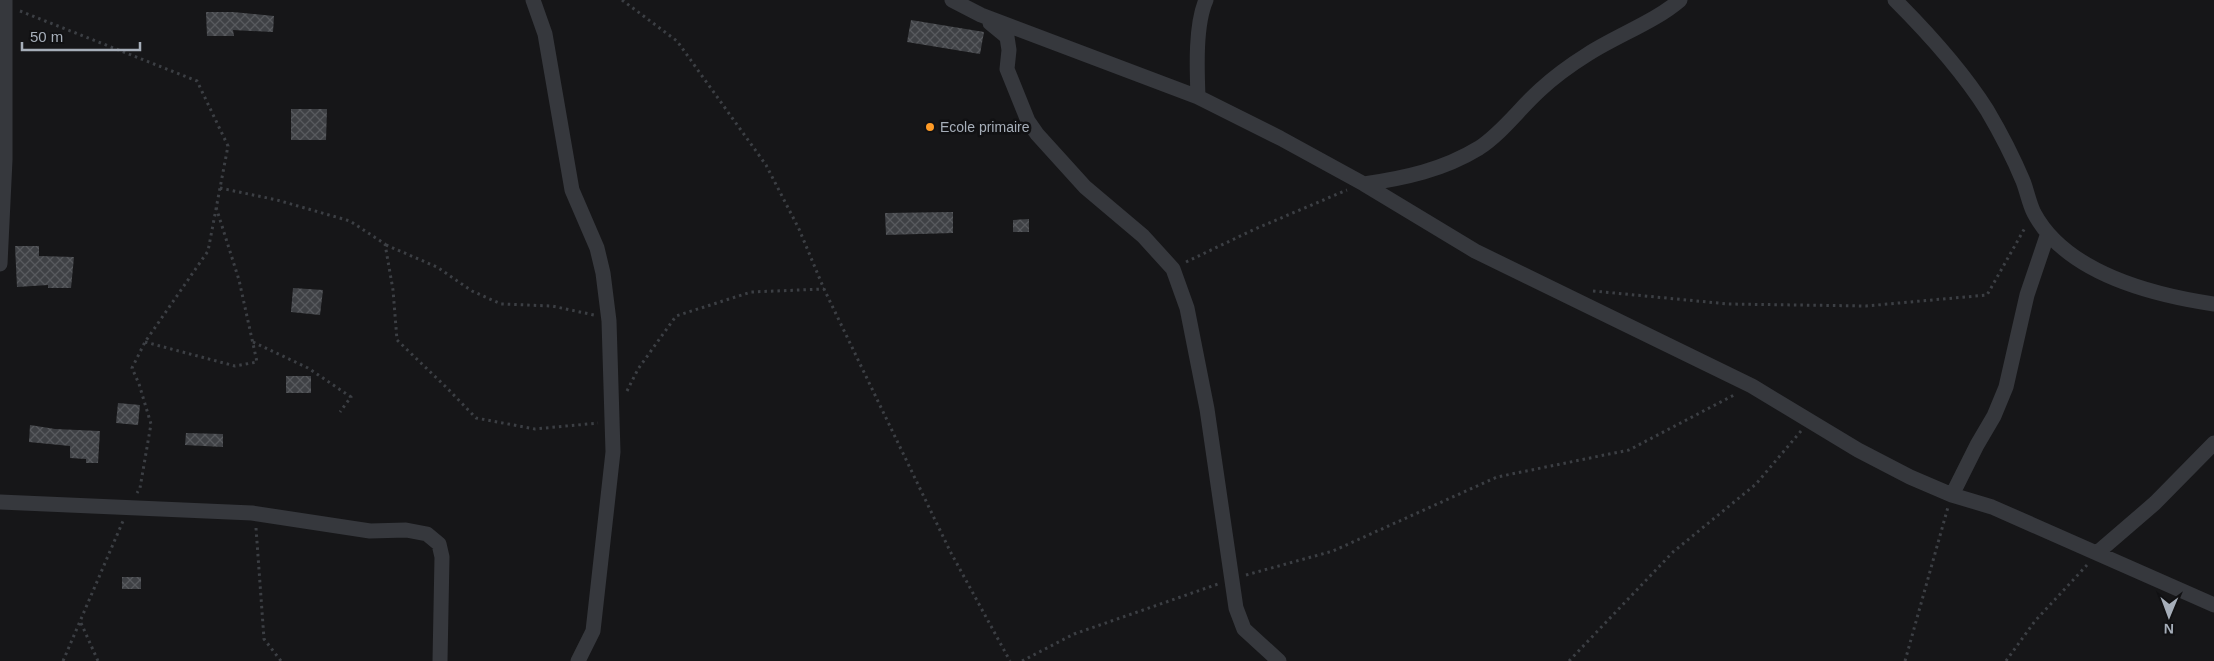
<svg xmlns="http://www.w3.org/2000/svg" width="2214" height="661" viewBox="0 0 2214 661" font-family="Arial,sans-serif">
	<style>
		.building { fill: url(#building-cross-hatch) }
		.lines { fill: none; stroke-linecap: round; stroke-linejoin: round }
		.path { stroke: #3c3f44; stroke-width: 3; stroke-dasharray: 2.5 4; stroke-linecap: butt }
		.street { stroke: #36383d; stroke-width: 15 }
		.poi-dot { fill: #ff9b26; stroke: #111113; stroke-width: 2 }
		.labels { text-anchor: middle; stroke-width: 5; stroke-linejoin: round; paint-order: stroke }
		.poi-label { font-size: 14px; fill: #a6aeb9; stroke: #111113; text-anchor: start }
	</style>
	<defs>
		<pattern id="building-cross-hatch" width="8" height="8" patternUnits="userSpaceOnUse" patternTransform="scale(1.25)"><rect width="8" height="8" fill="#3f4145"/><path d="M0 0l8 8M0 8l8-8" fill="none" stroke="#585a5e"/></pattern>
	</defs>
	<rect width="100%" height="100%" fill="#161618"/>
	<path class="building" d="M206,12H233L274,16L273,32L233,30L234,36H207Z
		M911,20L984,32L980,54L907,42Z
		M291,109H327L326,140H291Z
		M953,212V233L886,235L885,213Z
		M1029,219V232H1013V220Z
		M15,246H39V256L74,257L71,288H48V285L17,287Z
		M293,288L323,290L320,315L291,312Z
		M286,376H311V393H286Z
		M118,403L140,405L138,425L116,423Z
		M30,425L55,429L100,431L98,463H86V459L70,458V446L29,442Z
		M186,433L223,434V447L185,445Z
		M122,577H141V589H122Z"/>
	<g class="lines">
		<path class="path" d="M622,0L677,41L766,165L799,229L824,289L950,551L1010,661
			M20,11L197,81L228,146L208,251L145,342L132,368L139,384L151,424L140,488L137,493
			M220,188L277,200L350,221L385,244L393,290L397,340L447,388L476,418L535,429L598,423
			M386,245L437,267L472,291L501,304L552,306L594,315
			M1186,262L1255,229L1347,190
			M1593,291L1728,304L1866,306L1987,295L2026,226
			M145,342L235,366L257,362L239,280L216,207
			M253,342L308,368L351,397L340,412
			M627,391L638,369L676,316L751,292L824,289
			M256,528L264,639L281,661
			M1246,575L1333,551L1497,477L1629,450L1736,394
			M81,623L98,661
			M63,661L123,521
			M1022,661L1074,634L1218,584
			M1569,661L1673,552L1756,484L1801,431
			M1905,661L1948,507
			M2006,661L2035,621L2087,565"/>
		<path class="street" d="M533,0L545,34L572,190L597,248L603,273L609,321L613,452L593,631L578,661
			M952,0L981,15L1198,97L1280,138L1364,184L1475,251L1752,386L1858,450L1910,477L1952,495L1992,507L2214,605
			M1895,0C1929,34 1961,69 1987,110C2000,132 2013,157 2023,181C2027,191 2029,203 2034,213C2066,273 2153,295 2214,304
			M990,23L1007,37L1009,50L1007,69L1028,121L1037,134L1085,187L1143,236L1173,269L1187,308L1207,409L1236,608L1244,629L1279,661
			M1198,97C1197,70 1195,25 1206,0
			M1364,184C1405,178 1443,170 1479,148C1502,133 1519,109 1540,90C1554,77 1572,64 1588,54C1616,36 1656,21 1680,0
			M0,264L5,160V0
			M1952,495L1977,445L1994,416L2006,387L2027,295L2048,233
			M0,502L252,513L370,531L406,530L427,534L439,544L442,557L440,661
			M2097,553L2155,503L2214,443"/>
	</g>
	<circle class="poi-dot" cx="930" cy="127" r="5"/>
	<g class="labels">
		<g class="poi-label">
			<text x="940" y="132">Ecole primaire</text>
		</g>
	</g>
	<g transform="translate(2169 616) rotate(181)" stroke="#111113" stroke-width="4" paint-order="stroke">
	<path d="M0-4L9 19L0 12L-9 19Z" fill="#a6aeb9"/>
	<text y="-8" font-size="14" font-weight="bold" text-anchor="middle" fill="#a6aeb9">N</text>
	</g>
	<path d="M22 42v8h118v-8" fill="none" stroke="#a6aeb9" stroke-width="2.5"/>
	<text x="30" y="42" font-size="15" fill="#a6aeb9" stroke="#111113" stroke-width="4" paint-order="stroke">50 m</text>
</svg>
